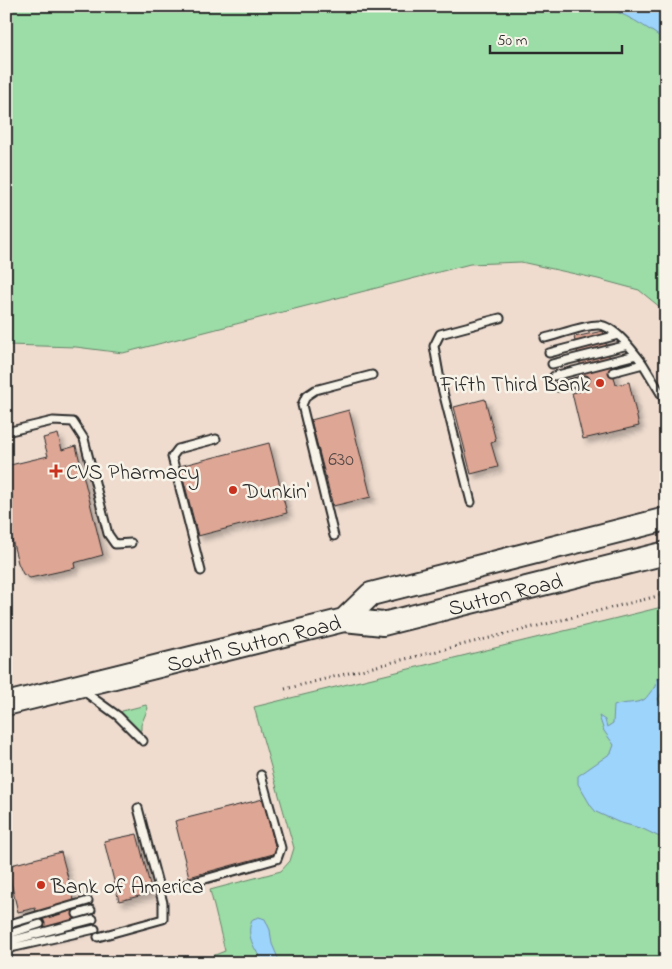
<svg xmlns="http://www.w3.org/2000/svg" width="672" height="969" viewBox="0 0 672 969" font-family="'Indie Flower',sans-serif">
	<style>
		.green { fill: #9cdca6; stroke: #648468 }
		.water { fill: #9dd4fc; stroke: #6f90a8 }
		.building { fill: #dda695; stroke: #2b2b2b; filter: url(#shadow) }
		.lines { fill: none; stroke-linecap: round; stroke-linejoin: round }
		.service-casing { stroke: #2b2b2b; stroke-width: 11 }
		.primary-casing { stroke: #2b2b2b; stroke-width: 26 }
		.path { stroke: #2b2b2b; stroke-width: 3; stroke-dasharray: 1 4; stroke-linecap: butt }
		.service { stroke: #f7f3e8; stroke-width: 7 }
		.primary { stroke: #f7f3e8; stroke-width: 22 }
		.poi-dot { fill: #c8321e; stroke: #f7f3e8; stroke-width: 2 }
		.labels { text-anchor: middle; stroke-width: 5; stroke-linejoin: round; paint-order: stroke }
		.number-label { font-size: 20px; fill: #584a46 }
		.poi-label { font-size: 22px; fill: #2b2b2b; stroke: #f7f3e8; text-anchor: start }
		.street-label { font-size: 22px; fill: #2b2b2b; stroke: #f7f3e8 }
	</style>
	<defs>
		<filter id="shadow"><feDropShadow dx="4.5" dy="4.5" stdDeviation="2.5" flood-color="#0004"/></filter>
	</defs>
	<rect width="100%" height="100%" fill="#efdccf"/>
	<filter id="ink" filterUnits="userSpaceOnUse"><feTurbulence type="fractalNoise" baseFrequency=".02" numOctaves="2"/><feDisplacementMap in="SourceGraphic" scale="10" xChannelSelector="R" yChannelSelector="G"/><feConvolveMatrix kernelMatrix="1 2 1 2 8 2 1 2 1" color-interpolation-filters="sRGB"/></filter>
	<g filter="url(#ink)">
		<path class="green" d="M6,6H666V312L639,290L598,279L521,262L470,264L123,353L76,347L6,345Z
			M666,606V963H185L210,957L225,951L210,890L281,871L290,861L294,848L254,707Z
			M146,705L148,708L141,725V730L139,731L121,713L122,711Z"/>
		<path class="water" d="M600,6H666V41C645,26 625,13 600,6Z
			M657,678L665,679C668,688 662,692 658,699L666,712V840L643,829L618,822L596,812L591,806L578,784V776L611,753L614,745L604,731L599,716L605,720L607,727L613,723L614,706C623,702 639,704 645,699C649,695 650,691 656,687Z
			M259,917L265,919L270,930L272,944L278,958L276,963H264C255,950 244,934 253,919Z"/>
		<path class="building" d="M603,331L616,385L629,382L639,426L583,439L572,393L586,390L574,337Z
			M485,399L496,441L491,443L498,467L471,474L454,407Z
			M349,410L371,497L333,506L311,420Z
			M58,434L62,450L76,446L103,555L74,563L75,568L30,578L23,574L18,563L9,528L13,527L6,497V466L48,456L43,438Z
			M269,443L287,513L198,536L180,466Z
			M263,799L277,853L189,877L175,821Z
			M137,834L152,893L119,901L104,841Z
			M61,852L82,930L44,938L35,908L18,912L7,866Z"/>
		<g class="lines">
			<defs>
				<path id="service" d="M545,338C558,335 586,324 599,325C615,326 634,352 643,364
					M549,353L618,335
					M552,364L628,345
					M613,372L643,364L666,402
					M554,376L636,355
					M558,387L585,380
					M6,432L53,421L73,422L84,439L108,534L115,544L131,543
					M471,502L440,380L434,346L440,334L500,318
					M334,536L302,405L306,396L315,390L372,375
					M201,571L172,457L178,449L216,439
					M82,690L118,716L143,741
					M180,886L277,859L281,848L261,775
					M77,914L91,910
					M6,925L88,901
					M6,935L40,924
					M98,937L163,919V903L138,808
					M6,942L93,919
					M6,949L95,929"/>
				<g id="primary">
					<path id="s1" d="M344,620L383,624L666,553"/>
					<path id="s2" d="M6,704L344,620L371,594L666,519"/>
				</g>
			</defs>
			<use href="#service" class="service-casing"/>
			<use href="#primary" class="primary-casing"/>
			<path class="path" d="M285,689L666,594"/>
			<use href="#service" class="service"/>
			<use href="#primary" class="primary"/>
		</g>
	</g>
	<g class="poi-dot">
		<circle cx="600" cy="383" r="5"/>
		<path d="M53.5 463.5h5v5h5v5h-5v5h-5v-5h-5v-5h5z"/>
		<circle cx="233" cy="490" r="5"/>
		<circle cx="41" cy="885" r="5"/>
	</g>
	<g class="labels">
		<g class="number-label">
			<text x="341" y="465">630</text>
		</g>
		<g class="poi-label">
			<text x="590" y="391" text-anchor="end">Fifth Third Bank</text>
			<text x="66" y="479">CVS Pharmacy</text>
			<text x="243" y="498">Dunkin'</text>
			<text x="51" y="893">Bank of America</text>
		</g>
		<g class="street-label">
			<text dy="8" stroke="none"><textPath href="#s1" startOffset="165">Sutton Road</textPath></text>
			<text dy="8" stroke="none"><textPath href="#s2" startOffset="255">South Sutton Road</textPath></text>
		</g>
	</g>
	<rect width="672" height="969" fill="none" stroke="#f7f3e8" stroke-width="25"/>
	<rect x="12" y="12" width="647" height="944" fill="none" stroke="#2b2b2b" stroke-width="2" filter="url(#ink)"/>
	<path d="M490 45v8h132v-8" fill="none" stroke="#2b2b2b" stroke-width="2.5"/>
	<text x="497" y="45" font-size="15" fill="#2b2b2b" stroke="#f7f3e8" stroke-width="4" paint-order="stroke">50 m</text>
</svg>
